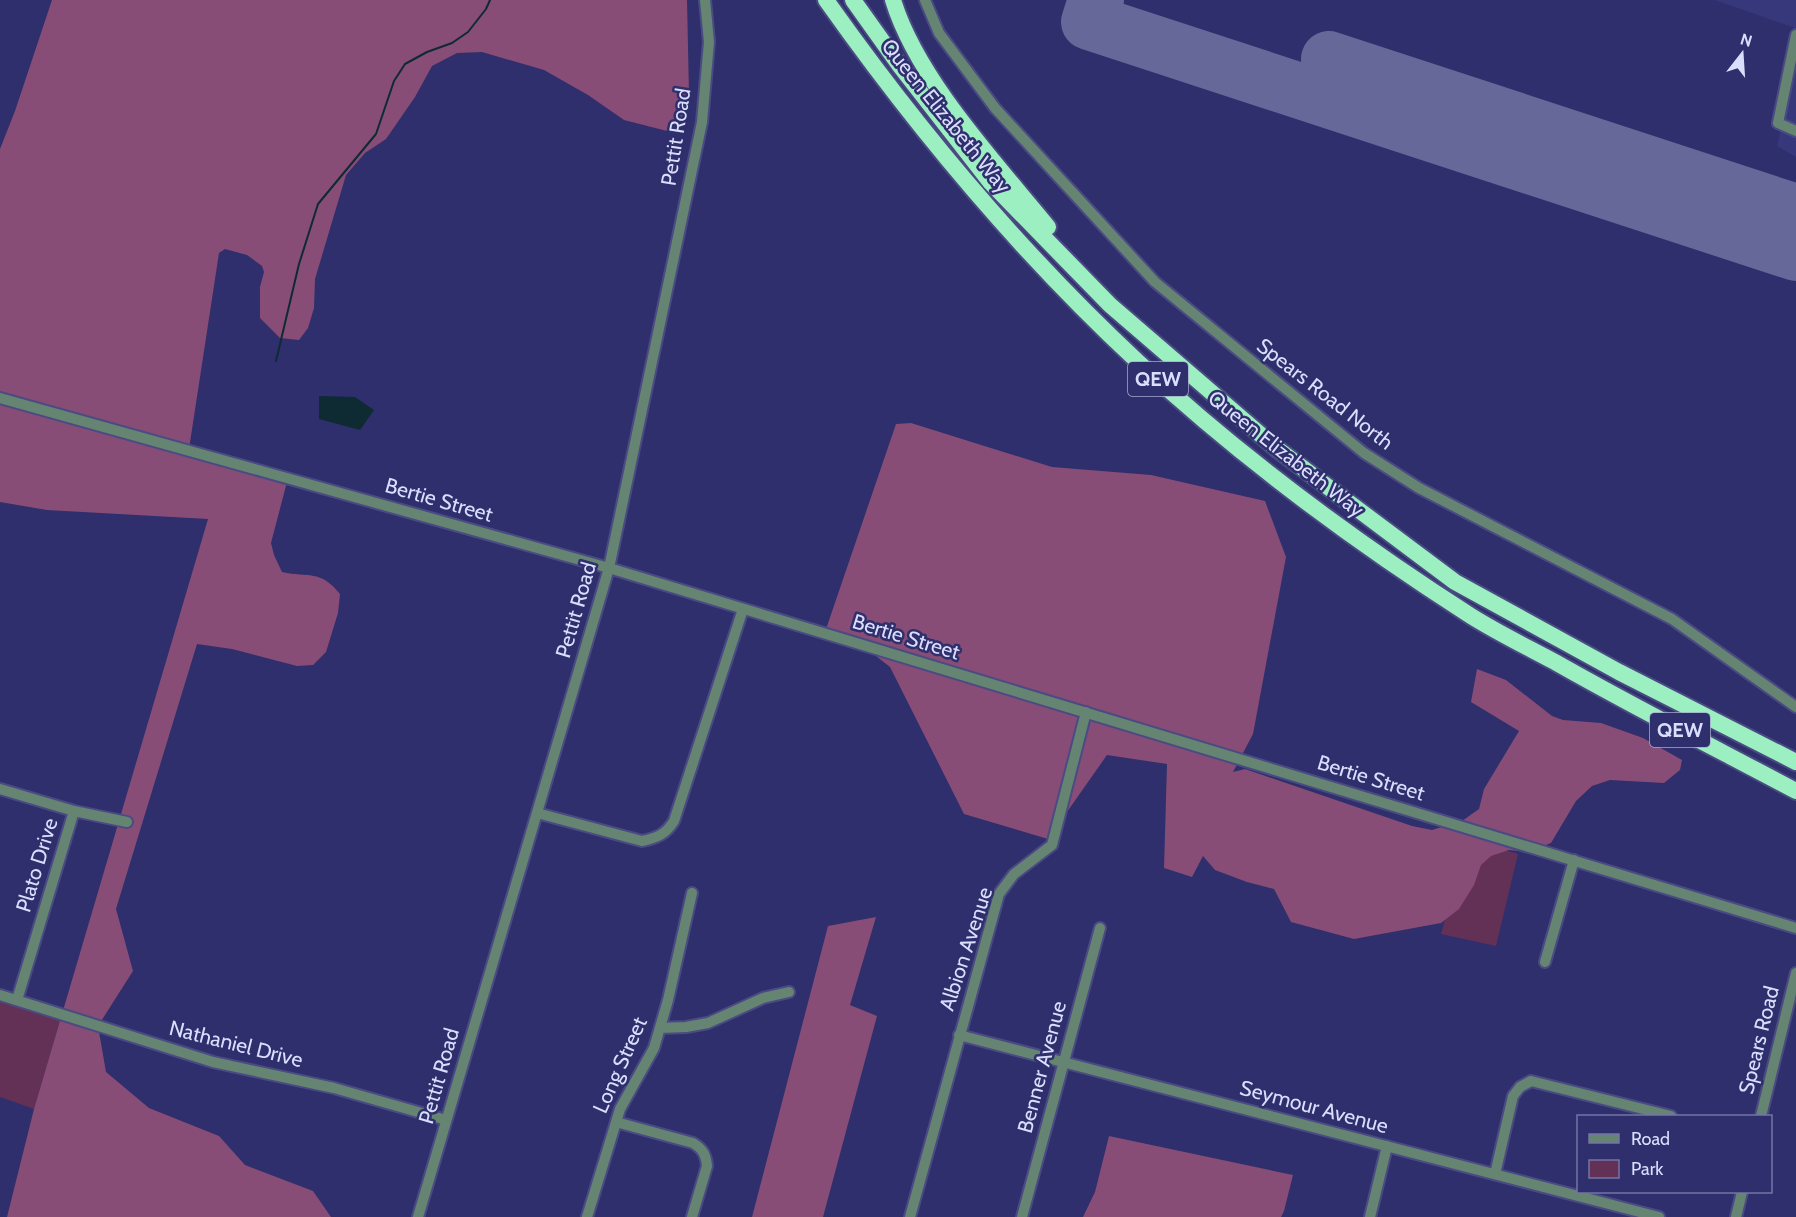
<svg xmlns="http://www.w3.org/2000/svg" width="1796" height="1217" viewBox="0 0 1796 1217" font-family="Cabin,sans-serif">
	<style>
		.built { fill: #37387c }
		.green { fill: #643156 }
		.forest { fill: #874d76 }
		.water { fill: #0e2b33 }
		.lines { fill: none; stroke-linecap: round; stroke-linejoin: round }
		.stream { stroke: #0e2b33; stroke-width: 2 }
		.runway { stroke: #66689a; stroke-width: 56 }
		.minor-casing { stroke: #4a4b83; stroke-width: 14 }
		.highway-casing { stroke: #4a4b83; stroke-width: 20 }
		.minor { stroke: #658572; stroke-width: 10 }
		.highway { stroke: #9cefc1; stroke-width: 16 }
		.labels { text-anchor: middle; stroke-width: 5; stroke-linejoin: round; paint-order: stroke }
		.shield { fill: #2e2f6c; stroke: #a6aad1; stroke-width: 1.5 }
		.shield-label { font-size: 20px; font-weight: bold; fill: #dadefc }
		.street-label { font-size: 21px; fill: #dadefc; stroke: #2e2f6c }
	</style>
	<rect width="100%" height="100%" fill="#2e2f6c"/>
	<path class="built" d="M1715,0H1796V28H1795Z
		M1796,63V157L1777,146Z"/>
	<path class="green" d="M1467,838L1518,854L1496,946L1441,934Z
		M0,1000L61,1018L34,1109L0,1097Z"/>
	<path class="forest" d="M52,0H687L689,94L683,119L671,132L624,120L588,95L544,70L482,52L457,53L432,66L415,97L386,139L365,153L346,175L315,279L314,308L308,328L299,340L280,338L260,318V287L264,272L262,266L247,255L225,249L219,253L189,449L287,482L271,543L274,555L282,572C309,578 320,569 340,594L338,613L326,652L313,665L297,666L232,649L197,644L116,909L133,971L98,1026L106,1072L149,1108L219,1136L245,1165L313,1191L331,1217H7L34,1109L208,519L47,510L0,502V149L15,111Z
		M911,423L1052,467L1151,475L1265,501L1286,557L1253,734L1233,772L1245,769L1412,826L1432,830L1462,821L1479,809L1484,789L1519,731L1471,702L1477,669L1506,680L1552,716L1563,720L1601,723L1643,738L1682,760L1680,770L1664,783L1610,780L1592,786L1576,801L1551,843L1528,852L1509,850L1491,856L1481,865L1474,885L1459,909L1441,923L1354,939L1291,922L1274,889L1247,882L1215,870L1203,856L1192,877L1164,868L1167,764L1107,755L1048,839L964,814L890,667L867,649L824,635L896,424Z
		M876,917L850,1005L877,1016L823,1217H752L828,926Z
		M1109,1136L1293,1175L1284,1211L1281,1217H1083L1095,1192Z"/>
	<path class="water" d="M319,396L355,397L374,410L360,430L319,419Z"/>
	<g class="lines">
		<path class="stream" d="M276,361L299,264L318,204L376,134L394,81L405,64L427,52L452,43L468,32L486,9L490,0"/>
		<path class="runway" d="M1096,0L1089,22L1796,253
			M1329,59L1796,212"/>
		<defs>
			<path id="minor" d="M925,0L939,33L995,108L1155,282L1364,453L1419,488L1672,619L1796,707
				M1796,35L1778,123L1796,131
				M0,398L609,568L1796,928
				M0,789L74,811L127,822
				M537,813L642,841C657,838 666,834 674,821L743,609
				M1545,962L1574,860
				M0,995L213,1062L334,1088L446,1120
				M17,1000L74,811
				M660,1028L686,1027L708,1023L763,998L789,992
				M959,1035L1659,1217
				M1761,1116L1796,973
				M616,1122L693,1143C703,1149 706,1155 707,1166L692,1217
				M1495,1174L1513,1096L1520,1087L1531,1081L1671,1116
				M418,1217L609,568L702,122L709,42L705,0
				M587,1217L620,1109L654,1048L668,1000L692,893
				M910,1217L999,894L1014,874L1052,845L1086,712
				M1022,1217L1100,928
				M1370,1217L1387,1146
				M1736,1217L1742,1192"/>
			<path id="highway" d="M826,0C918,130 1021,253 1137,361C1239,456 1354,541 1471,616C1498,633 1527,647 1555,662C1634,707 1715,748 1796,791
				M853,0L900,66L991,183L1110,305L1276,448L1455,582L1619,672L1796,762
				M893,0C917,79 995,162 1048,227"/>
		</defs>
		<use href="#minor" class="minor-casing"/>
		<use href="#highway" class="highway-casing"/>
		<use href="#minor" class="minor"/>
		<use href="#highway" class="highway"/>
	</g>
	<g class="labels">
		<g class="shield">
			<rect x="1128" y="362" width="60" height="34" rx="4.5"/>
			<rect x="1650" y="713" width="60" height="34" rx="4.5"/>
		</g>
		<g class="shield-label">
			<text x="1158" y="386">QEW</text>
			<text x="1680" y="737">QEW</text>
		</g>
		<g class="street-label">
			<text transform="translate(946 116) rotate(51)" y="7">Queen Elizabeth Way</text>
			<text transform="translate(676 137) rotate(-81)" y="7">Pettit Road</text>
			<text transform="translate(1325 394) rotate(38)" y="7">Spears Road North</text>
			<text transform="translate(1286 454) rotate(38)" y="7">Queen Elizabeth Way</text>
			<text transform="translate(439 500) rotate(16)" y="7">Bertie Street</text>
			<text transform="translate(576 610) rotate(-74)" y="7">Pettit Road</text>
			<text transform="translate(906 637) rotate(17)" y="7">Bertie Street</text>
			<text transform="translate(1371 778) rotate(17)" y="7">Bertie Street</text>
			<text transform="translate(37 865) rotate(-73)" y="7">Plato Drive</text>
			<text transform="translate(966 949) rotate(-72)" y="7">Albion Avenue</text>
			<text transform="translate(1759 1040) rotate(-76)" y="7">Spears Road</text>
			<text transform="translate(236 1044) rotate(14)" y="7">Nathaniel Drive</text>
			<text transform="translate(620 1065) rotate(-66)" y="7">Long Street</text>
			<text transform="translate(1042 1067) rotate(-75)" y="7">Benner Avenue</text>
			<text transform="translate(439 1076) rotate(-74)" y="7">Pettit Road</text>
			<text transform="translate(1314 1107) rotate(15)" y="7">Seymour Avenue</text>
		</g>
	</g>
	<rect x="1577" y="1115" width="195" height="78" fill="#2e2f6c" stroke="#7375a6" stroke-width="1.5"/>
	<rect x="1589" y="1134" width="30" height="9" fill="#658572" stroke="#7375a6" stroke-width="1.5"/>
	<text x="1631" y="1145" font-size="18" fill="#dadefc">Road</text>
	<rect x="1589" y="1160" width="30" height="18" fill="#643156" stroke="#7375a6" stroke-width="1.5"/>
	<text x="1631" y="1175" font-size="18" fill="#dadefc">Park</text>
	<g transform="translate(1742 54) rotate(17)" stroke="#2e2f6c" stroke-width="4.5" paint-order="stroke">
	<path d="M0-4.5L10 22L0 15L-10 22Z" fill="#dadefc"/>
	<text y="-9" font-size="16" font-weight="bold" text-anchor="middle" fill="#dadefc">N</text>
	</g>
</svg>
